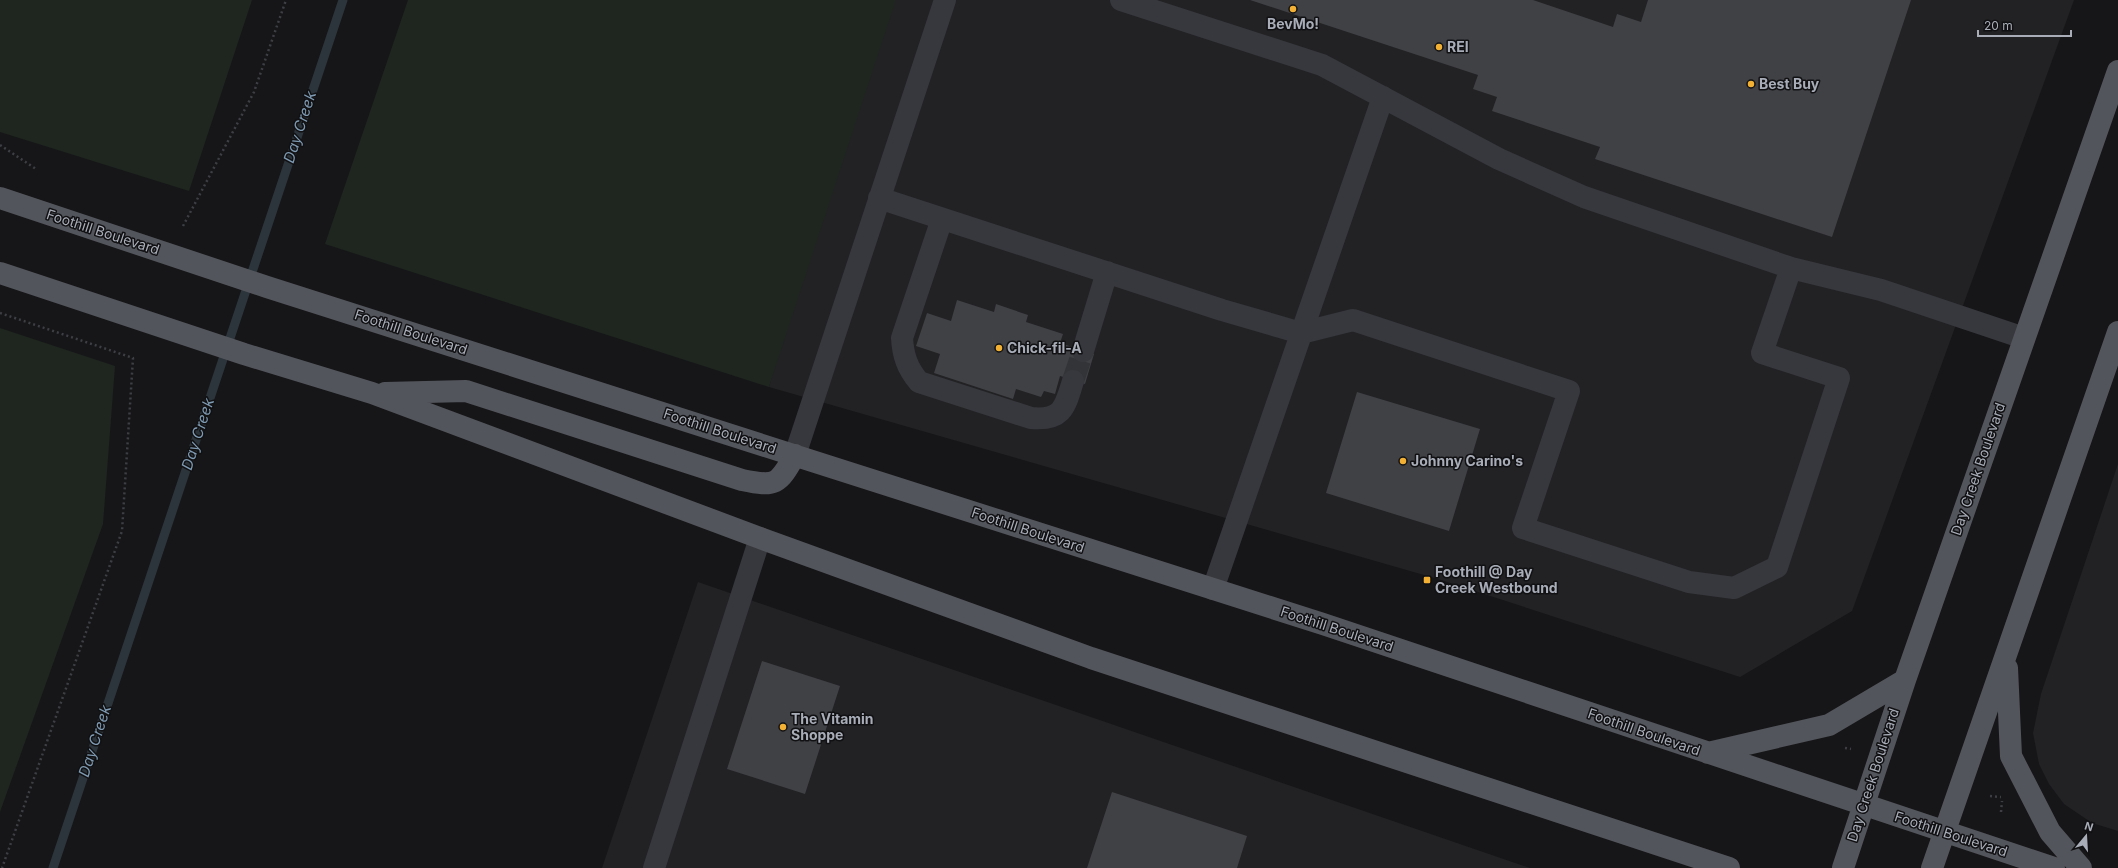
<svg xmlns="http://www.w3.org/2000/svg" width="2118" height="868" viewBox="0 0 2118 868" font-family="Inter,sans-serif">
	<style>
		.built { fill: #222225 }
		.green { fill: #1e261f }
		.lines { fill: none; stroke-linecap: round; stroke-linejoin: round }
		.stream { stroke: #2c353c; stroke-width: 9 }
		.building { fill: #404145 }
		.minor-tunnel { stroke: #333438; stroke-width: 22; stroke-dasharray: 22 11; stroke-linecap: butt }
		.path { stroke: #3d3f44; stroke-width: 2.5; stroke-dasharray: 2 3; stroke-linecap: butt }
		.minor { stroke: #37383d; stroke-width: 22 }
		.major { stroke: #53555c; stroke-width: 22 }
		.poi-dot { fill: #f2b134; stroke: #111113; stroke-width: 1.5 }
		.labels { text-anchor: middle; stroke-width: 3; stroke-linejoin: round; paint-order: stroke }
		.poi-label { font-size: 14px; font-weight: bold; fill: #a8adb8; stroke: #111113; text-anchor: start }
		.street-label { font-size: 14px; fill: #a8adb8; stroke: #111113 }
		.water-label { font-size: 15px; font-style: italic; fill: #7f9bb3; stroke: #111113 }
	</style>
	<rect width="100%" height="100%" fill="#161618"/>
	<path class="built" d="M894,0H2074L1852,611L1740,677L1438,579L769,387L785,331Z
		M2118,464V831L2092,823L2064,804L2049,784L2039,764L2033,733L2041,694Z
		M698,582L1530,868H602Z"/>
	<path class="green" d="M0,0H252L189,191L0,132Z
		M408,0H896L769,387L325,244Z
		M0,328L115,366L103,524L0,812Z"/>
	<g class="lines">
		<path class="stream" d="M53,868L343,0"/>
	</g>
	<path class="building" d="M1250,0H1533L1613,27L1617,14L1641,22L1648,0H1911L1832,237L1595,159L1600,147L1492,111L1497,97L1473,89L1478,75Z
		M957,300L994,312L996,304L1028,315L1026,322L1063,334L1060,343L1094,354L1085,384L1060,376L1055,394L1044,391L1041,397L1016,389L1013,399L934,373L940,354L916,346L927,313L951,321Z
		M1357,392L1480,429L1449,531L1326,493Z
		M762,661L840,686L805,794L727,769Z
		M1112,792L1247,836L1237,868H1087Z"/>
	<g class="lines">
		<path class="minor-tunnel" d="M1073,381L1083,351"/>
		<path class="path" d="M0,145L36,169
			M183,226L254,92L286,0
			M0,313L133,358L122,531L2,868
			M1845,748L1851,749
			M1990,796L2001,797
			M2001,812L2002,801"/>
		<path class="minor" d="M1121,0L1322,65L1499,159L1584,197L1791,268L1881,290L2024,338
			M879,198L1222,310L1301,333L1353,320L1569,391L1523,528L1689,582L1734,588L1777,567L1839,378L1762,353L1791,268
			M942,219L902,338C903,355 907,368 919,382L1031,418C1063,421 1065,407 1073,381
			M1083,351L1107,272
			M795,455L945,0
			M1213,589L1383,97
			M654,868L760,538"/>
		<path class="major" d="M0,198L267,287L1323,624L2054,868
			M0,273L244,354L372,393L760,538L1091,658L1729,868
			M385,393L466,391L742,480C776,487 778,485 795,455
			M2007,668L2011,756L2050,832L2081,868
			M1708,753L1829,725L1905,680
			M1843,868L1905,680L2118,71
			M1932,868L2118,332"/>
	</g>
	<g class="poi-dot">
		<circle cx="1293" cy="9" r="4"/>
		<circle cx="1439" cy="47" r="4"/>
		<circle cx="1751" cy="84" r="4"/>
		<circle cx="999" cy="348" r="4"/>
		<circle cx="1403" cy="461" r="4"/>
		<rect x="1423" y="576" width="8" height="8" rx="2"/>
		<circle cx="783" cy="727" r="4"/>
	</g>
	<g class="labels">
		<g class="poi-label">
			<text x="1293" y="29" text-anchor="middle">BevMo!</text>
			<text x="1447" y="52">REI</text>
			<text x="1759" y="89">Best Buy</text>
			<text x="1007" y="353">Chick-fil-A</text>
			<text x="1411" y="466">Johnny Carino's</text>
			<text x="1435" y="577">Foothill @ Day<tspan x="1435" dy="16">Creek Westbound</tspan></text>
			<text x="791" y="724">The Vitamin<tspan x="791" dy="16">Shoppe</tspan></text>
		</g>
		<g class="street-label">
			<text transform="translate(103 232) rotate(18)" y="5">Foothill Boulevard</text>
			<text transform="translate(411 332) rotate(18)" y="5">Foothill Boulevard</text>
			<text transform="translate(720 431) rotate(18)" y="5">Foothill Boulevard</text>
			<text transform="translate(1978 469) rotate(-71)" y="5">Day Creek Boulevard</text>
			<text transform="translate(1028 530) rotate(18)" y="5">Foothill Boulevard</text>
			<text transform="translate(1337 629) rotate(18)" y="5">Foothill Boulevard</text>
			<text transform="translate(1644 732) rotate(19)" y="5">Foothill Boulevard</text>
			<text transform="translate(1873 775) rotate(-72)" y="5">Day Creek Boulevard</text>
			<text transform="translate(1951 834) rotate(18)" y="5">Foothill Boulevard</text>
		</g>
		<g class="water-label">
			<text transform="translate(300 127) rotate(-72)" y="5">Day Creek</text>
			<text transform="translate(198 434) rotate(-72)" y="5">Day Creek</text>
			<text transform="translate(95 741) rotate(-72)" y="5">Day Creek</text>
		</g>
	</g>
	<g transform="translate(2086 836) rotate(18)" stroke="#111113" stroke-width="3" paint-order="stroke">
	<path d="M0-3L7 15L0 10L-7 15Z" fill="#a8adb8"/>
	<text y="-6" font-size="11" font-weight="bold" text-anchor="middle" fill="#a8adb8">N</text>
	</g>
	<path d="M1978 30v6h93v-6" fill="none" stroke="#a8adb8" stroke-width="2"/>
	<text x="1984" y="30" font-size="12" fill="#a8adb8" stroke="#111113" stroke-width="3" paint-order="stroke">20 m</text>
</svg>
